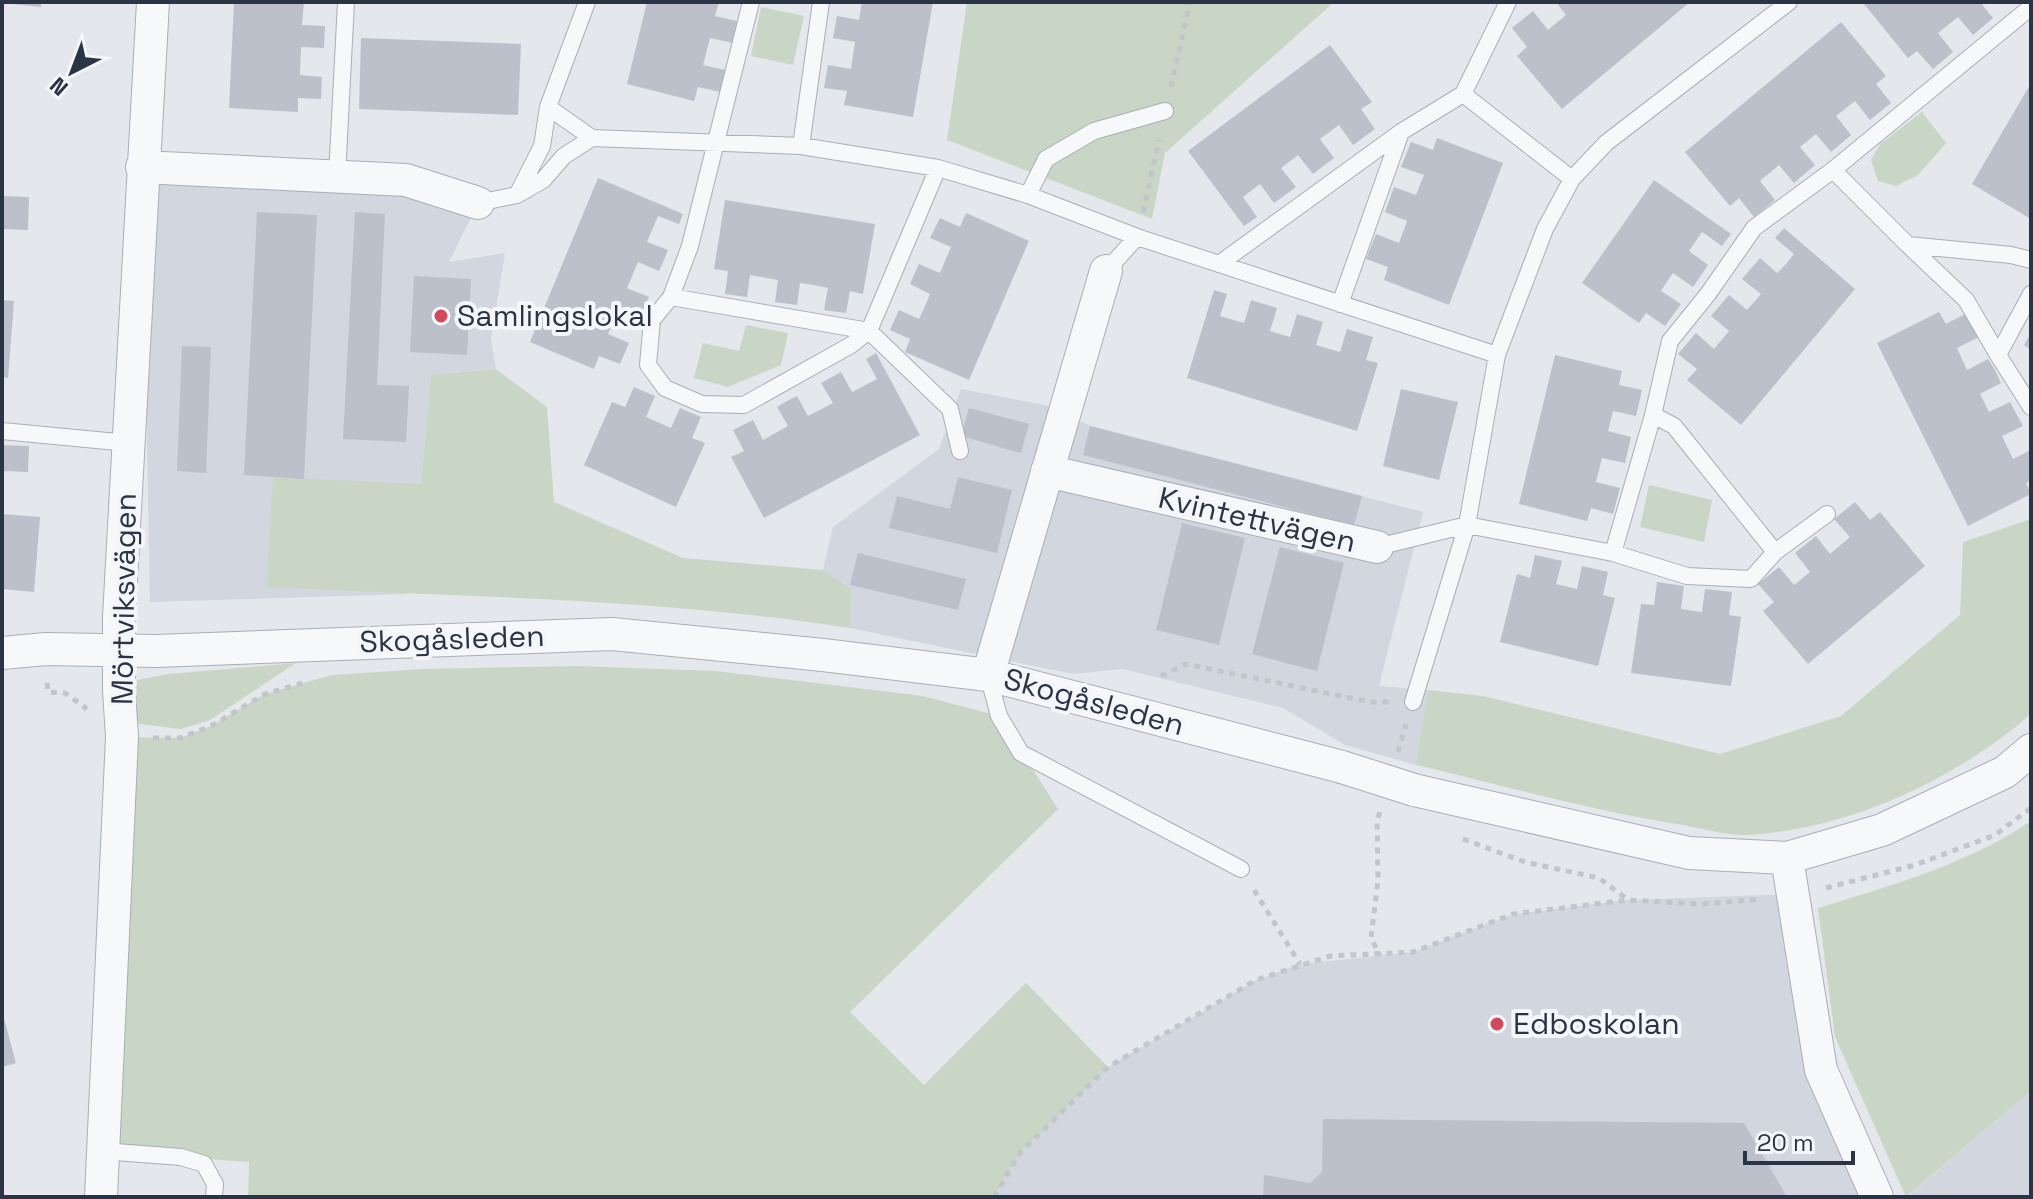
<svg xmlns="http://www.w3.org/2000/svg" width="2033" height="1199" viewBox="0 0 2033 1199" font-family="'Space Grotesk',sans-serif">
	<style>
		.built { fill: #d2d6de }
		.green { fill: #c9d6c5 }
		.building { fill: #bbc0ca }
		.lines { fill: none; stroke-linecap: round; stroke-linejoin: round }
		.service-casing { stroke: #a9aeb7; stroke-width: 18 }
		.minor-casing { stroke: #a9aeb7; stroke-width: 34 }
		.path { stroke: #c2c5cb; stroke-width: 5; stroke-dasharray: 6 6; stroke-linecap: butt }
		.service { stroke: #f7f8fa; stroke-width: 16 }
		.minor { stroke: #f7f8fa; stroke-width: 32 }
		.minor-bridge-casing { stroke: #a9aeb7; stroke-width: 34; stroke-linecap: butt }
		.minor-bridge { stroke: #f7f8fa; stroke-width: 32 }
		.poi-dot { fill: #d1495b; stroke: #f4f6f9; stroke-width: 3 }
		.labels { text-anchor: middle; stroke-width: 8; stroke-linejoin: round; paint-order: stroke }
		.poi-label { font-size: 30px; fill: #2b3445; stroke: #f4f6f9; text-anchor: start }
		.street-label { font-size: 30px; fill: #2b3445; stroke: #f4f6f9 }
	</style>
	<rect width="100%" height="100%" fill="#e4e7ec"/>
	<path class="built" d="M142,167L478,203L449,262L505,253L491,339L496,369L431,375L421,484L407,594L150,602Z
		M961,389L1045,405L1091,426L1423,512L1379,686L1428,690L1416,765L1345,745L1283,708L1122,669L1073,674L850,628L851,590L823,570L833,527L939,449Z
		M1791,894L1821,1070L1877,1197H994L1020,1153L1108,1067L1256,980L1300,964L1413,952L1513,914L1628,900Z
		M2031,1091V1197H1907Z"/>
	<path class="green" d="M967,2H1334L1165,153L1152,219L947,140Z
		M761,7L804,16L793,65L751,56Z
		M1922,112L1946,143L1918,175L1896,186L1878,181L1871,160L1880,144Z
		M746,325L788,333L781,365L728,387L694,378L703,343L739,351Z
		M496,369L547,407L554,502L683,558L823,570L851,589L850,628C657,598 462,597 267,587L273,477L421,484L431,375Z
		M1649,485L1712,500L1704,542L1640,527Z
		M2031,519V714C1955,780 1851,828 1750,835C1729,836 1704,829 1683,825C1593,811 1505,786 1416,765L1428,690L1483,696L1720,754L1841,716L1960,615L1963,542Z
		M296,663L210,720L181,729L132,723V681L169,674Z
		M575,666L716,671L923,696L999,716L1058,809L850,1012L924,1085L1026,983L1108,1067L1020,1153L994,1197H248L249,1162L102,1151L122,737L180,738L211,726L265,694L332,675L423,669Z
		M2031,821V1091L1906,1197L1835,1037L1818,908C1892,885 1966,865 2031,821Z"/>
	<path class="building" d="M12,2H41V7L12,4Z
		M234,2H304L302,25L325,26L324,48L301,47L300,75L322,77L321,99L298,98V112L229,108Z
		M647,2H719L715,16L737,21L732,43L710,38L703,65L725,70L720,92L698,87L694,101L627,84Z
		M862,2H933L913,117L844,105L847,91L824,88L828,65L851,69L855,42L833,38L837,16L859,20Z
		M1556,2H1690L1562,109L1517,56L1527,47L1512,28L1533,11L1548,30L1566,15Z
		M1866,2H1980L1993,18L1973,35L1958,17L1938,33L1953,52L1933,69L1917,51L1908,58L1864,4Z
		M1841,22L1886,76L1876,84L1891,103L1870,120L1855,101L1836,116L1851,135L1831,152L1816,134L1800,147L1815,165L1794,183L1779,165L1760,181L1775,200L1754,217L1739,198L1730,206L1685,152Z
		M361,38L521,44L518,115L359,109Z
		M1330,45L1372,102L1361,109L1375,129L1353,145L1339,125L1320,139L1334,158L1313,174L1298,155L1289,162L1281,168L1296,187L1274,203L1260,184L1243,197L1257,217L1244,226L1188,151Z
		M2031,83V219L1972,184Z
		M1437,138L1503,163L1449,305L1384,280L1388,267L1366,259L1376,234L1399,243L1407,221L1385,212L1394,187L1416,195L1424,175L1401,167L1411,142L1433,150Z
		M598,178L683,214L679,224L658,216L647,242L668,250L664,260L659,271L638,262L627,288L649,297L640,317L619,309L608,334L629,343L620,364L599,356L594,369L530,342Z
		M1654,180L1731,234L1722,246L1702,232L1689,251L1708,265L1693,287L1673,273L1666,283L1661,291L1681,304L1665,326L1646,313L1639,323L1582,283Z
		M2,196L29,197L28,230L2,229Z
		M725,200L875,224L863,294L850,291L846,313L824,310L828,288L814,285L800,283L797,305L775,302L778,280L750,275L747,297L725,294L728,271L714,269Z
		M257,212L317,215L304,479L244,475Z
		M355,212L385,214L377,385L409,386L406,442L343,439Z
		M966,213L1029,241L969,380L905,352L910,339L890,330L899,310L919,319L925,306L930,294L910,284L919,264L940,273L951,247L930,238L940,218L960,227Z
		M1784,228L1855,289L1741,425L1687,380L1697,369L1678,354L1696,333L1714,349L1729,331L1711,316L1729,295L1747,310L1761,294L1742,279L1760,258L1777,273L1786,264L1794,254L1775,238Z
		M414,276L471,279L467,355L410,352Z
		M1214,290L1227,294L1220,316L1244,323L1251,300L1277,308L1270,331L1290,337L1297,314L1323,322L1316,345L1340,352L1347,329L1373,337L1366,360L1378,363L1357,431L1187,378Z
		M2,300L14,301L8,378L2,377Z
		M1939,312L1946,324L1967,313L1979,337L1957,348L1967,370L1988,359L1995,370L2001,383L1980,394L1989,412L2010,402L2023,426L2002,436L2013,459L2031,450V480L2026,483L2031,494L1968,526L1877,343Z
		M2031,333V350L2024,345Z
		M182,346L211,347L206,473L177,471Z
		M876,353L920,435L764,518L731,457L744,451L733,430L753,420L763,440L788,426L777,407L787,401L797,396L808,416L833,403L821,383L841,372L852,392L877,379L866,359Z
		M1555,355L1622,371L1619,385L1642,390L1636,416L1613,411L1608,431L1631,437L1625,463L1602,458L1596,482L1620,488L1613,514L1591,508L1587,521L1519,504Z
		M634,387L655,396L646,417L671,428L680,408L701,417L692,438L705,443L676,507L584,465L612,402L625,407Z
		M1401,389L1458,402L1439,480L1383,466Z
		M969,408L1029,424L1021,453L961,436Z
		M1090,426L1362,496L1354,525L1083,455Z
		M2,445L29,446L28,472L2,471Z
		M958,477L1012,490L997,553L889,528L897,496L950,509Z
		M1855,502L1870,520L1880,512L1925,566L1808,664L1763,611L1774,602L1758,584L1779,567L1794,585L1810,572L1795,553L1816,536L1830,554L1850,537L1834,519Z
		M2,514L40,517L34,592L2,589Z
		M1182,523L1245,538L1219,645L1156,630Z
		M1280,547L1344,563L1317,671L1252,654Z
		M858,553L966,579L958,610L850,585Z
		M1535,555L1562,561L1556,584L1577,589L1582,566L1608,572L1603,595L1615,598L1598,666L1500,642L1517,574L1530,578Z
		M1657,582L1684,586L1681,609L1702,612L1705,589L1732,592L1729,615L1741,617L1731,686L1631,673L1641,604L1654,605Z
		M2,1011L16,1063L2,1067Z
		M1323,1119L1744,1123L1787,1197H1263L1264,1175L1310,1183L1322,1172Z"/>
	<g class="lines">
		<defs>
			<path id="service" d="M1463,94L1572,179
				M548,107L592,138
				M801,146L821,2
				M938,168L1028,195L1137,237L1497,355
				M1833,170L2031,7
				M337,176L346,2
				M517,195L542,146L548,107L587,2
				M1028,195L1046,159L1094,131L1165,111
				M478,203L517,195L543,180L564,156L592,138L801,146L938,168L869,331L851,345L744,405L702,404L665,388L648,365L652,320L671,297L690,246L751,2
				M1908,245L1966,300L1998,355
				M1219,264L1401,132L1463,94L1508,2
				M1106,271L1137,237
				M2031,294L1998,355L2031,407
				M671,297L869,331L950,409L960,451
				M1340,304L1401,132
				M1653,415L1674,426L1775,552
				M2,431L128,443
				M1377,547L1467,525L1613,553L1687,576L1751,579L1775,552L1827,514
				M1613,553L1653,415L1670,341L1708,294L1754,228L1833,170L1908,245L2011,255L2031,260
				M988,675L999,716L1021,753L1241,869
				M1413,702L1467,525L1497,355L1545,229L1572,179L1606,143L1789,2
				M102,1151L181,1157L204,1164L215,1184L214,1197"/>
			<path id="minor" d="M142,167L406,180L478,203
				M1047,471L1377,547
				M2,653L46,649L156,651L612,634L823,655L988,675L1342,767
				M988,675L1106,271
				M1414,790L1689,853L1787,858L1882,830L2005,772L2031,750
				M1787,858L1821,1070L1877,1197
				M101,1197L122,737L119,690V617L153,2"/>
		</defs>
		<use href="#service" class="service-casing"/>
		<use href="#minor" class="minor-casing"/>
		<path class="path" d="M1171,87L1190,2
			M1143,212L1159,140
			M1161,676L1186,664L1370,702H1389
			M47,683L48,692L65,693L87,709
			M153,738H180L211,726L265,694L306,682
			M1398,752L1406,724
			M1380,812L1377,820L1378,880L1371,938L1380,956
			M1463,839L1525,862L1599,878L1628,900
			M1826,888L1915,865L1995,835L2031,808
			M1254,890L1300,964
			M994,1197L1020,1153L1108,1067L1256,980L1330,956L1413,952L1513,914L1628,900L1701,904L1761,899"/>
		<use href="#service" class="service"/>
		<use href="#minor" class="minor"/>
		<defs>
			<path id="minor-bridge" d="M1342,767L1414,790"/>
		</defs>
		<use href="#minor-bridge" class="minor-bridge-casing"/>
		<use href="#minor-bridge" class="minor-bridge"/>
	</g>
	<g class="poi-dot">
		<circle cx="441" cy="316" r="8"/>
		<circle cx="1497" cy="1024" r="8"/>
	</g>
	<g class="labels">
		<g class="poi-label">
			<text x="457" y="326">Samlingslokal</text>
			<text x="1513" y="1034">Edboskolan</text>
		</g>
		<g class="street-label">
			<text transform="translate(1257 520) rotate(13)" y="10">Kvintettvägen</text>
			<text transform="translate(124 599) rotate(-89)" y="10">Mörtviksvägen</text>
			<text transform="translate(452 639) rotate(-2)" y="10">Skogåsleden</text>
			<text transform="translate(1094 702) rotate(15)" y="10">Skogåsleden</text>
		</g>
	</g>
	<rect width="2033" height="1199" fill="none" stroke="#2b3445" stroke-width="8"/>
	<g transform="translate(72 72) rotate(222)" stroke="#f4f6f9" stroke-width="6" paint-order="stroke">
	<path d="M0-6L14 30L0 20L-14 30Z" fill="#2b3445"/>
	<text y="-12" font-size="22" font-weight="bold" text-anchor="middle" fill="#2b3445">N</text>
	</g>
	<path d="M1745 1151v12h108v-12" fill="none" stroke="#2b3445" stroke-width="4"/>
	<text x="1757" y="1151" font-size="24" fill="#2b3445" stroke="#f4f6f9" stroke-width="6" paint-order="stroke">20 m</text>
</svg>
